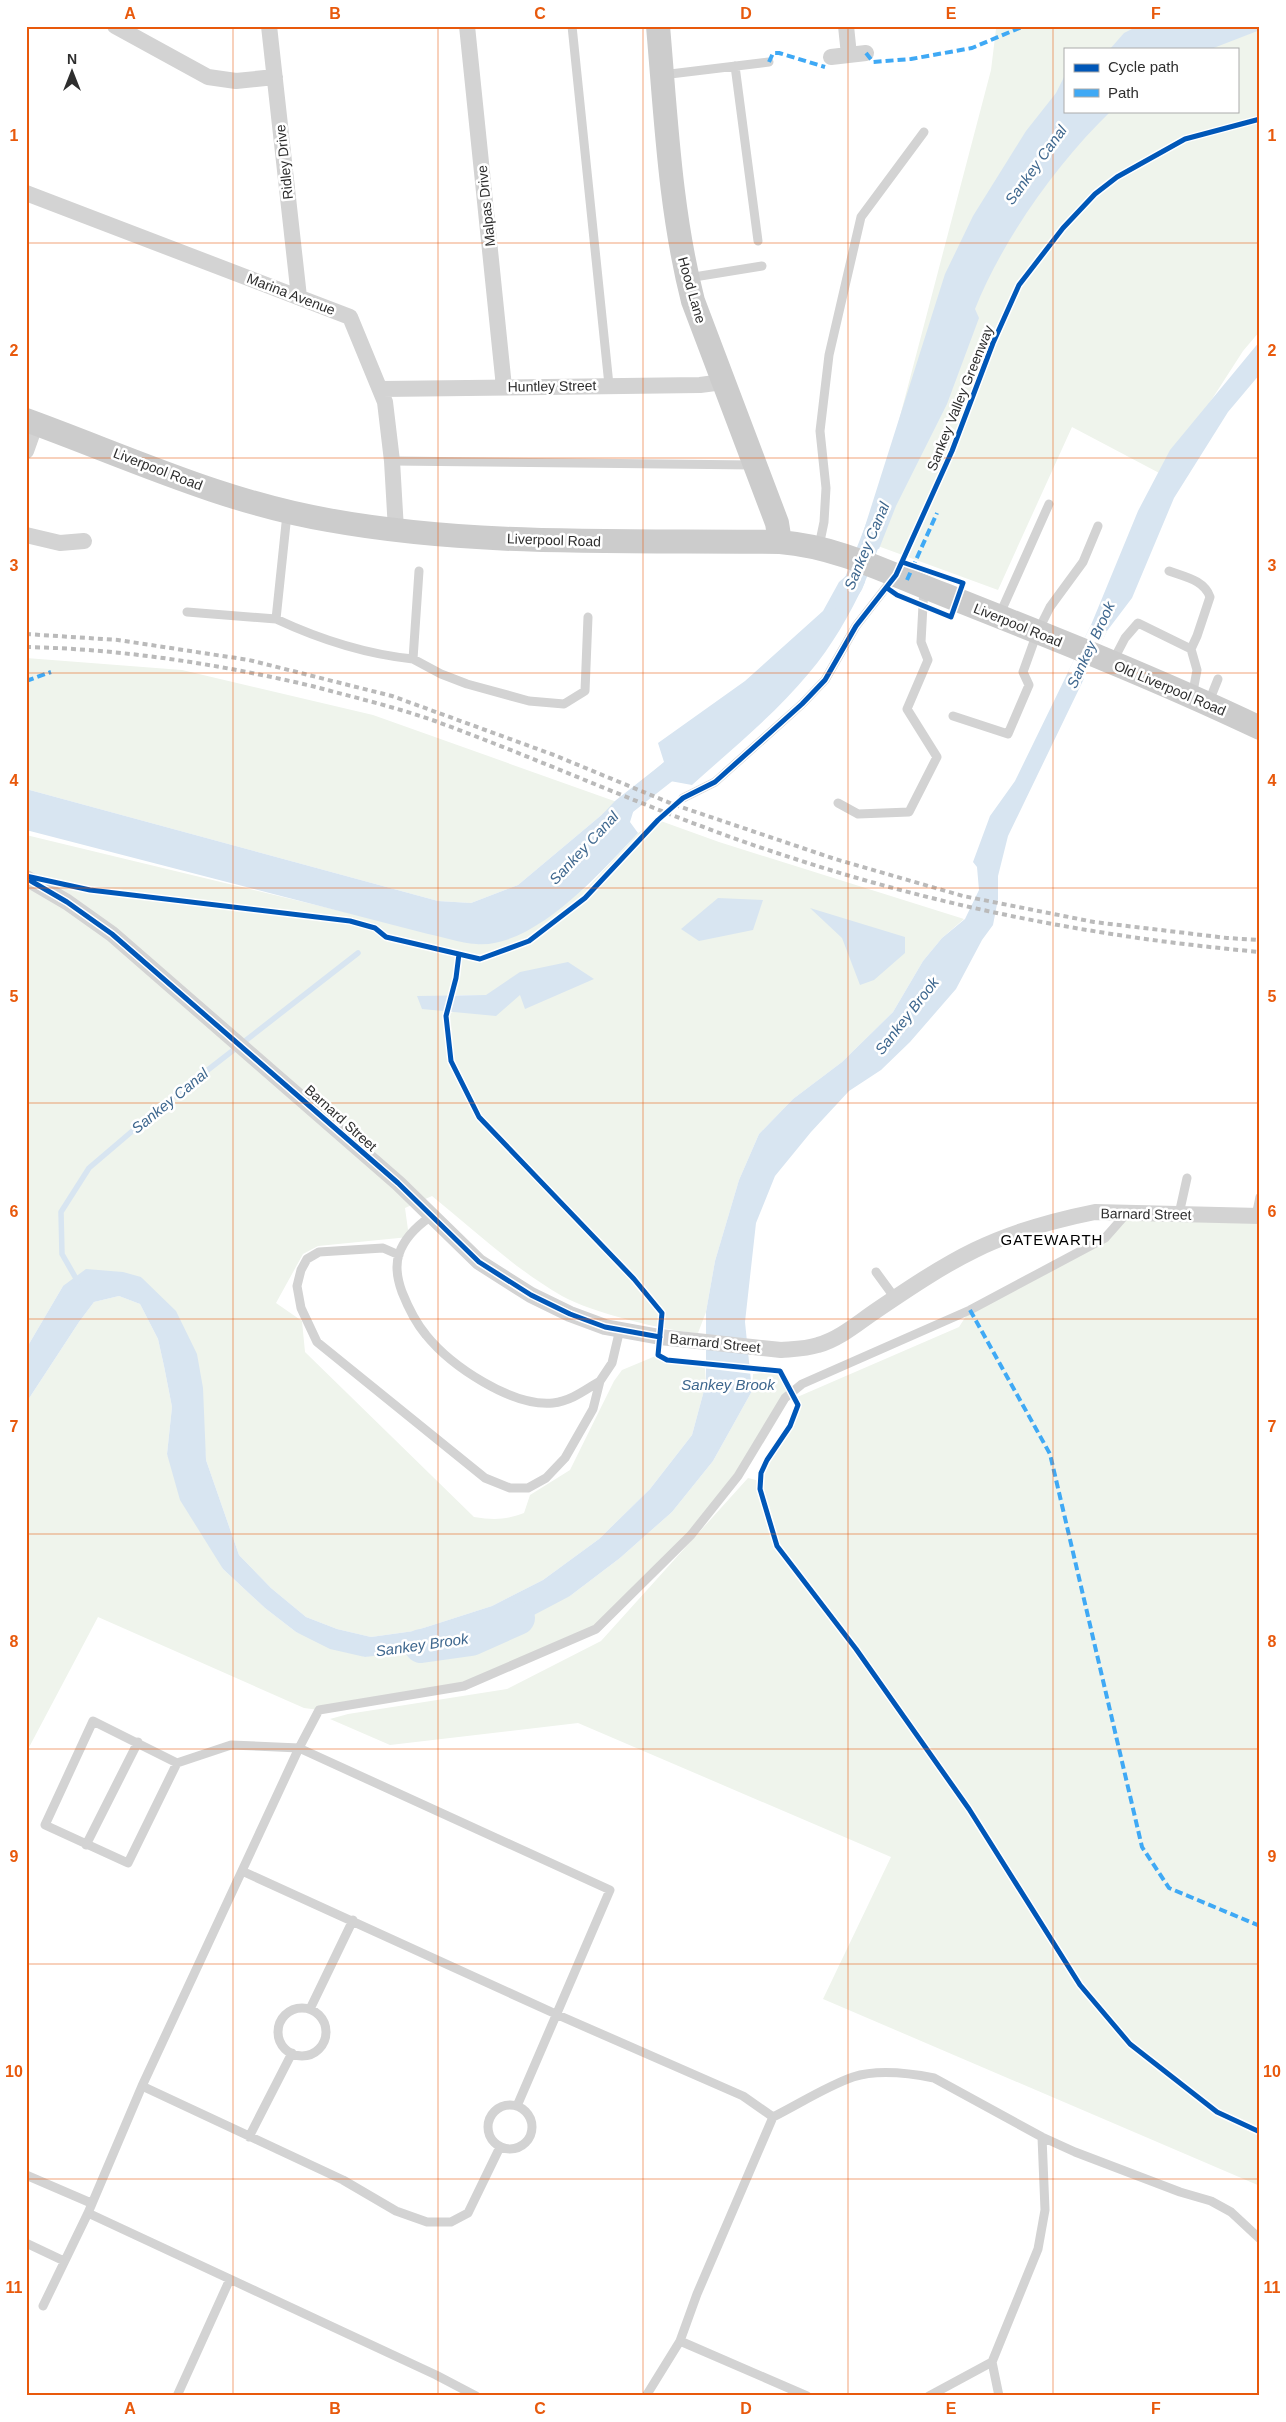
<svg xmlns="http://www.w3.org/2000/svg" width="1286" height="2422" viewBox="0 0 1286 2422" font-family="Arial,sans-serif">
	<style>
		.green { fill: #eff4ec; fill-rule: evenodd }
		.water { fill: #d8e5f1 }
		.pier { fill: #fff }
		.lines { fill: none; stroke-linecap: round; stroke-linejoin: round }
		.stream { stroke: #d8e5f1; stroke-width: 5.5 }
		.canal { stroke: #d8e5f1; stroke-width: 20 }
		.river { stroke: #d8e5f1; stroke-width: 34 }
		.lane { stroke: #d3d3d3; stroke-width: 9 }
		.street { stroke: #d3d3d3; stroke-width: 16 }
		.secondary { stroke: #ccc; stroke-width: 24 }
		.rail { stroke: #bababa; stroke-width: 4; stroke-dasharray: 5 4; stroke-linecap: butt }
		.quiet { stroke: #3fa9f5; stroke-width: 4; stroke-dasharray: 8 4; stroke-linecap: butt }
		.cycleway-casing { stroke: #fff; stroke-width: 8 }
		.cycleway { stroke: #0057b8; stroke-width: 5 }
		.grid { fill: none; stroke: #e8590c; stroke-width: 1; stroke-opacity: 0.55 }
		.labels { text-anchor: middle; stroke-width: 5; stroke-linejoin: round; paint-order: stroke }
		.street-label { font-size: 14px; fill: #2e2e2e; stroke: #fff }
		.water-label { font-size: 15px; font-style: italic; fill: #3e678e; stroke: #fff }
		.neighbourhood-label { font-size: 15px; letter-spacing: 1px; fill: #000; stroke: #fff }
		.neatline { fill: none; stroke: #e8590c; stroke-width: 2 }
		.grid-label { font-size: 16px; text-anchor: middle; font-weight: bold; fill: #e8590c }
	</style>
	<rect width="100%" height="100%" fill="#fff"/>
	<path class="green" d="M1000,26H1260V331L1243,351L1163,475L1072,427L998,590L867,542L991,70L996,29ZM1065,49H1237V111H1065Z
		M26,658L182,670L373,715L617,802L518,885L471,903L438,901L26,789Z
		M658,820L719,842L964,919L942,938L923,961L893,1012L842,1062L793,1099L759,1134L739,1180L715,1261L706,1312L698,1333C665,1331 590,1312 562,1296C515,1269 474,1230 432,1196L405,1208L409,1237L318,1246L303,1254L276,1303L302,1321L305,1352L474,1517C493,1520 506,1520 524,1513L530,1495L570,1470L614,1381L622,1370L658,1355C672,1363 690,1363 705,1368L706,1383L692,1435L650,1489L599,1539L543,1580L492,1606L414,1631L371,1637L337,1629L306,1617L271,1588L239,1555L206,1460L203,1428L141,1277L63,1286L26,1349V835L477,944L588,887L638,833ZM455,995H485L447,1015Z
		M1127,1213L1260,1216V2186L823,1999L891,1857L578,1723L390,1745L330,1719L348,1714L507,1689L601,1641L748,1478L760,1481L767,1460L790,1426L798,1405L795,1398L959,1327L970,1310L1105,1238Z
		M119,1296L140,1304L158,1339L164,1366L172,1407L167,1454L223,1569L265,1608L296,1632L365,1657L570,1596L620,1558L672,1512L713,1461L752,1391L753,1374L780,1371L792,1391L738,1476L691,1535L596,1629L464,1686L319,1710L304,1708L98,1617L26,1753V1403L79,1322L94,1302Z"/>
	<path class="water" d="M1138,26H1260V30L1211,49H1110L1124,33Z
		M1065,75V111H1111C1057,163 1003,239 975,309L979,318L947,404L896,506L879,549L860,542L945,274L973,216L1026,131L1056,93Z
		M1260,341V374L1228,412L1174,498L1132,598L1107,631L1008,836L998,876V899L993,925L982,940L956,989L910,1042L881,1070L849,1091L811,1132L775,1176L756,1223L745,1322L752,1391L713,1461L672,1512L620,1558L570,1596L515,1625L441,1648L365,1657L330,1649L296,1632L265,1608L223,1569L180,1500L167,1454L172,1407L164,1366L158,1339L140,1304L119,1296L94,1302L79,1322L26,1403V1349L63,1286L86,1269L123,1272L141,1277L176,1311L197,1354L203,1388L206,1460L239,1555L271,1588L306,1617L337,1629L371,1637L414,1631L492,1606L543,1580L599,1539L650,1489L692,1435L706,1383V1312L715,1261L739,1180L759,1134L793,1099L842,1062L893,1012L923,961L942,938L965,919L979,890L977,867L973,862L990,816L1015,781L1091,625L1138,511L1170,450Z
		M847,575L865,582C850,614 832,646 809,673C775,714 732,749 692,785L670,781L660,790L642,781L664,762L658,743L745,681L823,611L839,582Z
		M26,789L438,901L471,903L518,885L617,802L634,809L630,822L638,833C602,871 534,949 476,944C460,943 444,937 428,934L26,830Z
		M718,898L763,900L753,930L699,941L681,929Z
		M810,908L905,937V953L874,980L860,985L842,938Z
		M568,962L594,979L525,1009L520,995L496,1016L422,1009L417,996L486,995L520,972Z"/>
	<path class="pier" d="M1091,625L1107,631L1085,679L1068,672Z
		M703,1361L752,1367L753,1374L703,1368Z"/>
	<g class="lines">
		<path class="stream" d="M78,1282L62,1254L61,1212L89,1168L164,1104L358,953"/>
		<path class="canal" d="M842,601L853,585L878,521
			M606,825L622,808L673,768"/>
		<path class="river" d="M421,1646L471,1639L518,1618"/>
		<path class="lane" d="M572,26L609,385
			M735,66L758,241
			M662,75L769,62
			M688,278L762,266
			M392,461L754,465
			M287,514L276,619C321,640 364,654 413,659L419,571
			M819,546L824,522L826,488L820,431L829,355L861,217L924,132
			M1169,571C1185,577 1204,580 1210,597L1197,636L1191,649L1197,670L1192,697
			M187,612L276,619
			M999,616L1049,504
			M413,659L441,674L467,684L529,701L564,704L585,691L588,617
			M1113,661L1125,638L1138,623L1191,649
			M1208,704L1218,679
			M953,716L1008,734L1029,685L1023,672L1037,633L1050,607L1083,562L1098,526
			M683,798L715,782L802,704L825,680L856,626L895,576
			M838,803L858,814L909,812L937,757L907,709L928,660L921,642L924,587
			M1179,1214L1187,1178
			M1256,1216L1260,1197
			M430,1217C417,1226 404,1239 399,1254C395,1266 398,1281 402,1292C408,1307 415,1322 426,1335C451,1366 512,1407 553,1403C571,1401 585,1390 600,1381
			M399,1255L383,1248L319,1252L307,1259L301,1270L297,1286L301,1308L317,1342L485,1478L510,1488H528L546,1478L565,1458L593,1409L600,1381L612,1363L620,1329
			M876,1272L895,1298
			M177,1763L93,1721L45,1825L128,1863L177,1763L231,1745L299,1748L610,1890L517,2106
			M86,1845L138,1742
			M242,1871L558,2015L743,2096L773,2117
			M278 2032a24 24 0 1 1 48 0a24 24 0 1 1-48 0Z
			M310,2009L353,1920
			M142,2086L343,2180L396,2211L427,2222H451L468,2213L500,2147
			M488 2127a22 22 0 1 1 44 0a22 22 0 1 1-44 0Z
			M249,2137L292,2053
			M26,2175L91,2203
			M88,2213L436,2375L476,2396
			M26,2243L64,2261
			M43,2306L88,2213L142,2086L299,1748L319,1710L464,1686L596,1629L691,1535L738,1476L785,1398L802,1384L970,1310L1105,1238L1127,1213
			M680,2341L807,2396
			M177,2396L230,2279
			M646,2396L680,2341L697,2294L773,2117C799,2104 827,2086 853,2077C878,2069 909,2073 934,2078L1042,2137L1075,2152L1180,2192L1211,2201L1231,2212L1260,2239
			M929,2396L992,2362
			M999,2396L992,2362L1038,2249L1045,2210L1042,2137"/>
		<path class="street" d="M115,26L208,77L236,81L275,77
			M269,26L299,297
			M467,26L504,387
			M846,26L849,55
			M831,57L866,53
			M26,193L350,317L385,402L392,461L396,530
			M382,389L700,385L723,382
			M26,451L36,423
			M26,535L60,543L84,541
			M26,878L67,902L112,934L398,1183L479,1262L531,1295L570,1314L605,1327L660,1337L781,1350C793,1349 806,1349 818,1345C840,1339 859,1322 877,1310C908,1289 942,1266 975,1250C1012,1232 1055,1220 1095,1212L1260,1216"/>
		<path class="secondary" d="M658,26C666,118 670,211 693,301L777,523L780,542
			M26,420C125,456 223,502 328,520C477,547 629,540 780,542C840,547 890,574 945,595C1051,637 1157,679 1260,728"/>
		<path class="rail" d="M26,634L118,640L249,660L392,696L554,755L675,805L835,859L963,896L1094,922L1227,938L1260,940
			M26,647C123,649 218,664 312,686C353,697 395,707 435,721C550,763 661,815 777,853C935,906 1093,937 1260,952"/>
		<path class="quiet" d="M866,53L873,62L911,59L972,48L1024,26
			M769,62L773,53H779L825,67
			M907,580L937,513
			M26,681L51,672
			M970,1310L1050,1454L1142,1847L1169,1888L1260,1926"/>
		<defs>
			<path id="cycleway" d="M887,588L897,595L951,617L963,583L902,562
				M26,876L90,890L350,921L375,928L386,937L480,959L529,941L585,898L658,820L675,805L683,798L715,782L802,704L825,680L856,626L896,575L952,451L993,343L1019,285L1063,228L1095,194L1117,177L1185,139L1260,119
				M31,881L67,902L112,934L398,1183L479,1262L531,1295L570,1314L605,1327L660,1337
				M459,954L456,978L446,1016L451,1061L479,1117L634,1279L662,1313L658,1355L667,1360L780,1371L798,1405L790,1426L767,1460L761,1473L760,1489L777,1546L856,1649L969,1809L1080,1985L1130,2044L1217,2112L1260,2132"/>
		</defs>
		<use href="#cycleway" class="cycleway-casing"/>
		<use href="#cycleway" class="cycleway"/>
	</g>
	<path class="grid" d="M233,26V2396M438,26V2396M643,26V2396M848,26V2396M1053,26V2396M26,243H1260M26,458H1260M26,673H1260M26,888H1260M26,1103H1260M26,1319H1260M26,1534H1260M26,1749H1260M26,1964H1260M26,2179H1260"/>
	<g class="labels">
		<g class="street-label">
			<text transform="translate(284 162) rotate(-96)" y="5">Ridley Drive</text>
			<text transform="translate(486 206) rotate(-96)" y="5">Malpas Drive</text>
			<text transform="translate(692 290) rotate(74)" y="5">Hood Lane</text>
			<text transform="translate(291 294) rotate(21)" y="5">Marina Avenue</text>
			<text transform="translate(552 386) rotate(-1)" y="5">Huntley Street</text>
			<text transform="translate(960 398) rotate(-68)" y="5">Sankey Valley Greenway</text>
			<text transform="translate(158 469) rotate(21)" y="5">Liverpool Road</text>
			<text transform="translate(554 540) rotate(2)" y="5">Liverpool Road</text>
			<text transform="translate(1018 625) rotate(22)" y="5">Liverpool Road</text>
			<text transform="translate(1170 688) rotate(23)" y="5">Old Liverpool Road</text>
			<text transform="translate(341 1118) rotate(42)" y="5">Barnard Street</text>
			<text transform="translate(1146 1214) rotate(1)" y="5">Barnard Street</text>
			<text transform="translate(715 1343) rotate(6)" y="5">Barnard Street</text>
		</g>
		<g class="water-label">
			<text transform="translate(1036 165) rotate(-54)" y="5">Sankey Canal</text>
			<text transform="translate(867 546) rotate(-67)" y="5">Sankey Canal</text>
			<text transform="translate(1091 645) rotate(-65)" y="5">Sankey Brook</text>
			<text transform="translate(584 848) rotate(-47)" y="5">Sankey Canal</text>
			<text transform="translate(907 1016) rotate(-52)" y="5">Sankey Brook</text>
			<text transform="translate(170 1101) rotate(-39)" y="5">Sankey Canal</text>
			<text x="728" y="1390">Sankey Brook</text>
			<text transform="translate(422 1645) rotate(-8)" y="5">Sankey Brook</text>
		</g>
		<g class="neighbourhood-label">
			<text x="1052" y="1245">GATEWARTH</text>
		</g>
	</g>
	<rect width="1286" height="2422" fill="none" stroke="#ffffff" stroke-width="55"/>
	<rect x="1064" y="48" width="175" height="65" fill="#ffffff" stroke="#ababab"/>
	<rect x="1074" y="64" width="25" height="8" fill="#0057b8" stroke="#ababab"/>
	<text x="1108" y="72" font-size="15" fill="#2e2e2e">Cycle path</text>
	<rect x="1074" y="89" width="25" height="8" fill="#3fa9f5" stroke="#ababab"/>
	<text x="1108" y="98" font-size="15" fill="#2e2e2e">Path</text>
	<g transform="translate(72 72)" stroke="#ffffff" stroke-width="4" paint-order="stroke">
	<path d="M0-4L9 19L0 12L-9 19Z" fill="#2e2e2e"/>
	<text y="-8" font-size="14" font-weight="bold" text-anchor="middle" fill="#2e2e2e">N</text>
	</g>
	<rect x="28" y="28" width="1230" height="2366" class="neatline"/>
	<g class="grid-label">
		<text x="130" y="19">A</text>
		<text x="335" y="19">B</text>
		<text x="540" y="19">C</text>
		<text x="746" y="19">D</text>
		<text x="951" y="19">E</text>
		<text x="1156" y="19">F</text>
		<text x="14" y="141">1</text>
		<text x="1272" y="141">1</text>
		<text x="14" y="356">2</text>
		<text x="1272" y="356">2</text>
		<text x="14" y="571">3</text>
		<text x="1272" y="571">3</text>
		<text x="14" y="786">4</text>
		<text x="1272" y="786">4</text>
		<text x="14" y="1002">5</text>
		<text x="1272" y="1002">5</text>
		<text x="14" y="1217">6</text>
		<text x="1272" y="1217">6</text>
		<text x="14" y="1432">7</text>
		<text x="1272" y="1432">7</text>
		<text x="14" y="1647">8</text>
		<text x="1272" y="1647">8</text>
		<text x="14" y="1862">9</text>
		<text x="1272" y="1862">9</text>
		<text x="14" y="2077">10</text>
		<text x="1272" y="2077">10</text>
		<text x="14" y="2293">11</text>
		<text x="1272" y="2293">11</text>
		<text x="130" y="2414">A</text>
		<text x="335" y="2414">B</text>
		<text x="540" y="2414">C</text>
		<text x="746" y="2414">D</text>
		<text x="951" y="2414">E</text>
		<text x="1156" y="2414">F</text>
	</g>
</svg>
